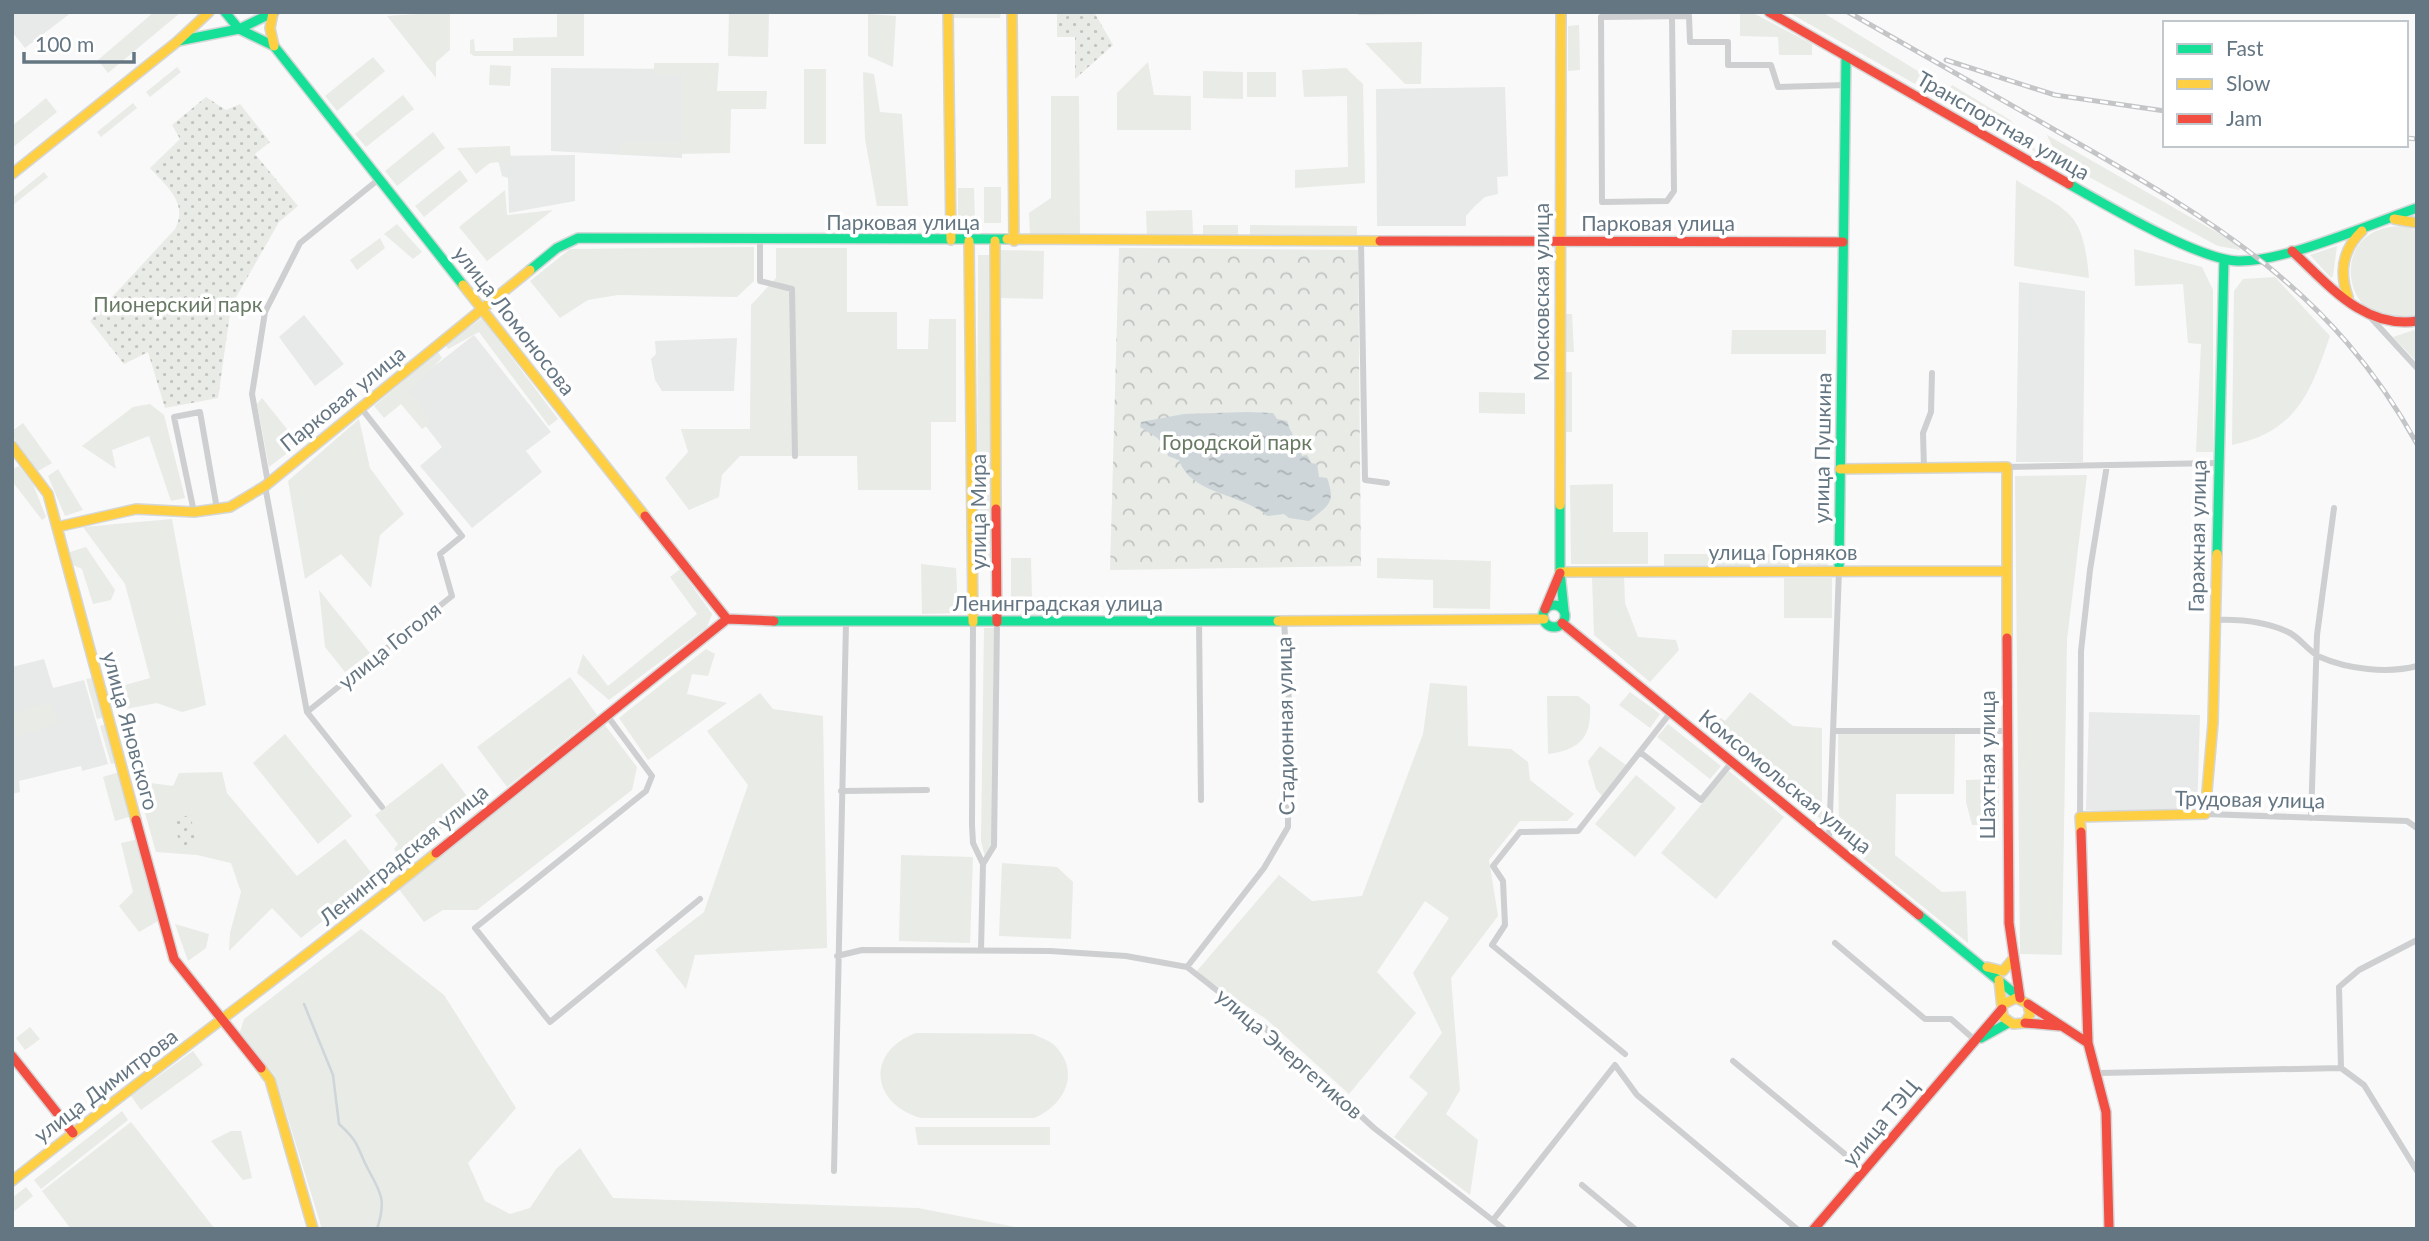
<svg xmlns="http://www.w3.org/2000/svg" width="2429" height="1241" viewBox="0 0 2429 1241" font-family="Lato,sans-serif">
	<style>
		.built { fill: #e8e9e9 }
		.green { fill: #e8ebe6 }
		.forest { fill: url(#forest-crowns) }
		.park { fill: url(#park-dots) }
		.water { fill: url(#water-ripples) }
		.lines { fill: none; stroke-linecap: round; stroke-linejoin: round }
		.stream { stroke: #ced6d9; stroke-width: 2.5 }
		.fast-casing { stroke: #d5d6d7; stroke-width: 12 }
		.slow-casing { stroke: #d5d6d7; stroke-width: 12 }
		.jam-casing { stroke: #d5d6d7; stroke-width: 12 }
		.street { stroke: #cecfd0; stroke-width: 6 }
		.fast { stroke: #16e098; stroke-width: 9 }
		.slow { stroke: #ffcf43; stroke-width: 9 }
		.jam { stroke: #f24e42; stroke-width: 9 }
		.rail-casing { stroke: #c3c5c6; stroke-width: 5 }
		.rail { stroke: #fff; stroke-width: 2.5; stroke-dasharray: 8; stroke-linecap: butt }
		.labels { text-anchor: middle; stroke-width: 7; stroke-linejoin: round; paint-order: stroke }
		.street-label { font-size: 21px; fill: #657683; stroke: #fff }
		.park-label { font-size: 21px; fill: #687a64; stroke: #fff }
	</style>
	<defs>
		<pattern id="forest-crowns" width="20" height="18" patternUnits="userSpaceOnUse" patternTransform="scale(1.75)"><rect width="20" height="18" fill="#e8ebe6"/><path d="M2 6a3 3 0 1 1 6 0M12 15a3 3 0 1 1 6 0" fill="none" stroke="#c0c3c0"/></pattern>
		<pattern id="park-dots" width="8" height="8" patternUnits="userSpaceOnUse" patternTransform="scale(1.75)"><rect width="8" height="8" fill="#e8ebe6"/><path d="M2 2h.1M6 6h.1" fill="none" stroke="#c0c3c0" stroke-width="1.8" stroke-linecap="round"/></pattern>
		<pattern id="water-ripples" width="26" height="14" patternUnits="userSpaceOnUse" patternTransform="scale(1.75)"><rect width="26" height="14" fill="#ced6d9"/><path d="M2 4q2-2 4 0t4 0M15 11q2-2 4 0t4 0" fill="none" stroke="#abb2b5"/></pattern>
	</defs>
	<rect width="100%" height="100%" fill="#f9f9f9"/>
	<path class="built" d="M12,12H72L25,48L12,32Z
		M551,68L683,69L682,158L551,151Z
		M1505,87L1508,176L1497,177L1498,194L1485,197L1474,207L1466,216V226H1377L1376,89Z
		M575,155V201L509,213L508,178L502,176L497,156Z
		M2019,282L2085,291L2083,462H2016Z
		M304,315L344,364L315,386L279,337Z
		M474,335L551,432L526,451L542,472L472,528L420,466L442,447L400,393Z
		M737,338L734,391H662L655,380L651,359L656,354L655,341Z
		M44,659L53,688L84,680L108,764L82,771L81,766L19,781L20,792L12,794V667Z
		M2089,712L2200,715L2197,813L2086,810Z"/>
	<path class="green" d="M154,12L180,13L108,73L98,60Z
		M450,12V50L436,62V78L387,16Z
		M557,12H584V56H474L470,53V40L474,39L475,51H513V38L557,37Z
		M729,12H769L768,57L728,56Z
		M952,12H1001L1000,18H952Z
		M1358,12H1436V14L1358,15Z
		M1706,12H1751L1812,44V55H1779L1778,37L1740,36V14Z
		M1788,12H1822L1921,73L1915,84Z
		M868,14L896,16L893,67L868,56Z
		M1579,25L1580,70L1568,71V26Z
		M1422,42L1421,84H1405L1365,43Z
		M373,57L385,71L337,111L325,96Z
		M1148,62L1154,95L1191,96V130H1117V93Z
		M654,63H719L717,91H767L766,109H731L730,153L619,155L620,142H682V75H654Z
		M490,65L511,66L510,86L489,85Z
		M177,67L181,72L150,97L146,92Z
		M1346,68L1363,84L1365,183L1295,188V170L1348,167L1347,96L1304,97L1302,70Z
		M804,69H826V144H804Z
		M1203,71L1243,72V99L1203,98Z
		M863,72L874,74L880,112L902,114L908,206H877L865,139Z
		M1247,72H1276V97H1247Z
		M1952,85L2010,120L2038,153L1943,102Z
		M403,95L414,109L366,147L355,134Z
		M1051,96H1079L1080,235H1030L1029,213L1051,198Z
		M46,98L57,112L12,148V126Z
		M133,103L137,108L101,137L97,132Z
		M433,132L445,148L397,186L385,171Z
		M2047,135L2232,241L2241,250L2218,246L2059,161Z
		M510,146L511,161L490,163L476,174L457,148Z
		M460,170L468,181L424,217L415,206Z
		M44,172L48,177L13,205L12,198Z
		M2016,180C2070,213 2083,210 2089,278L2014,266Z
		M984,187H1001V223H984Z
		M958,188H974L975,223L958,224Z
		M505,190L507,215L553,210L487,261L459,227Z
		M1192,210L1193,235L1147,236L1146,211Z
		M397,224L422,252L413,259L384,234Z
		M1203,225H1238V238H1203Z
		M1250,225L1357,226V238L1250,237Z
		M2405,226L2417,231V314C2347,346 2317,224 2405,226Z
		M380,238L385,248L357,270L350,260Z
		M2337,246L2333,276L2331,278L2310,255Z
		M754,247V281L737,297L618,295L588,300L560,318L530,281L570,249Z
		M776,248H847V312H897V349H928L929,319H956V422H931V490H858L857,456H740L722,475L719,497L689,510L665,478L688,452L681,429H750L751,305L776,278Z
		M2134,249L2202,267L2213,290V452H2196L2201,344L2188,343L2183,284L2135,286Z
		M1001,250L1044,251L1043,299L1000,298Z
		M978,255H991V558H977Z
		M2275,277L2330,336C2310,394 2296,432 2232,445L2234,291L2243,279Z
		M1563,314H1572L1574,352H1565Z
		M482,318L558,419L549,426L479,332L448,349L446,345Z
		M2417,329V362L2393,337Z
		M1732,330H1826V354H1731Z
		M438,352L442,358L410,391L432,422L422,429L401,404L384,418L374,406Z
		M1563,372H1572V432H1563Z
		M1479,392L1525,393V414L1479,413Z
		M262,398L299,444L269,467L257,404Z
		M150,404L164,415L185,498L171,501L149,436L112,450L116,469L82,446L133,407Z
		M359,419L370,468L404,514L380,535L371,588L341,554L305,579L288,481Z
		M23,423L52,463L38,471L12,436V431Z
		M19,466L33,484L46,517L42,520L12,481V470Z
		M58,469L83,510L65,516L48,476Z
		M2087,475L2067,640L2062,955L2020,954L2015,476Z
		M1613,484V532H1648V564H1571L1570,485Z
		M172,519L206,705L182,712L157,703L120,710L115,688L150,678L125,584L83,527Z
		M86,547L115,590L111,600L93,604L82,569L73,565L70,552Z
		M1664,554H1828V566L1664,567Z
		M1011,558H1031L1032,598H1042V617H1011Z
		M1377,558L1491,561L1490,609L1433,608V580L1377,578Z
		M921,564L956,568L958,613L922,614Z
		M680,569L712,614L707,627L609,700L577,673L583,654L608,686L697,614L670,577Z
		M1624,576L1625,603L1638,637L1676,640L1679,650L1650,682L1594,635L1592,577Z
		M1784,578H1832V618H1784Z
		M319,590L370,653L345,672L325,647Z
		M984,628H994L992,845L986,861L981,841Z
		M706,649L715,654L708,676L692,674L687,694L727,703L648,760L619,718Z
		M570,677L597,715L507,787L477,747Z
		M92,678L104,717L97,719L86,679Z
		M1430,683L1467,686L1468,746L1511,749L1528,762L1530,780L1574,814L1567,821H1520L1489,860L1498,916L1451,978L1460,1090L1446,1114L1478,1140L1470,1195L1394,1137L1428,1093L1409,1077L1442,1033L1413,973L1449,918L1425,901L1377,972L1416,1013L1349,1094L1266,1019L1196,972L1279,875L1312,901L1362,896L1423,734Z
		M1630,692L1660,714L1650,728L1619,705Z
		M1750,692L1793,726L1822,728V820L1702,727L1714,713L1725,721Z
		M760,693L773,709L823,716L827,948L695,955L686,989L655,950L704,912L748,785L707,731Z
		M1547,696H1578L1590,705C1592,738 1579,750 1548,754Z
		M51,701L58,724L17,737L12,713Z
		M106,724L116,763L111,764L100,726Z
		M604,724L637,767L632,790L477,910H443L424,922L398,888Z
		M1668,724L1721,766L1710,779L1657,737Z
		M1838,732L1955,734L1954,794H1896L1895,855L1942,892L1966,891L1968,943L1839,839Z
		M285,734L352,816L318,844L253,763Z
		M1600,746L1626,765L1602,796L1596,789L1588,761Z
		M442,763L473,804L402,860L394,849L398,844L375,815Z
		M1729,771L1784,817L1716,899L1661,853Z
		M119,772L132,816L115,821L103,777Z
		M222,772L227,793L297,876L345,839L376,879L301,938L272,908L229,951L230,933L241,892L231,863L197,855L156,852L136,781L173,786L179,773Z
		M1636,775L1676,808L1635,857L1595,824Z
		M1999,779V825H1972L1966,802V780Z
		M139,839L160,920L139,932L119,906L133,892L121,843Z
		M901,855L973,857L970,943L899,941Z
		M1002,863L1057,867L1073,882L1071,939L999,936Z
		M175,924L209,934L206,948L188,961Z
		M361,929L444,995L516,1108L468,1163L485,1201L510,1214L530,1208L556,1169L580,1148L613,1198L918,1208L1026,1229H322L275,1076L240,1032L244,1019Z
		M30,1027L40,1039L25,1050L16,1038Z
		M916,1033L1033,1034C1041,1038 1052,1041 1057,1048C1081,1075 1062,1107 1034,1118H921C871,1104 865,1052 916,1033Z
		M193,1051L203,1065L141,1110L131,1096Z
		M122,1111L128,1120L41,1189L34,1180Z
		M131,1122L215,1229H71L42,1191Z
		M915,1127H1050V1145H918Z
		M231,1131H241L252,1178L243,1180L211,1141Z
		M26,1187L33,1196L12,1213V1198Z"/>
	<path class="forest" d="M1119,248L1358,250L1361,566L1110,570Z"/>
	<path class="park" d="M1057,12H1094L1113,45L1075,79V37H1057Z
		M206,97L226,110L240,104L270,142L255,154L298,206L279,222L231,306L218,398L165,408L148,352L124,364L90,321L175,229C189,203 166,186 150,168L180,139L172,125Z
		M190,815L198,846L181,849L173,819Z"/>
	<path class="water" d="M1247,412L1273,413L1277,419L1287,421C1291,435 1299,443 1302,456L1307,455L1311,463L1317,464L1319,477L1327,478C1336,503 1329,505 1309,521L1289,518L1284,514L1267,516C1242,493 1191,495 1179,460L1168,456C1165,440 1153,435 1140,427L1141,422L1184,414Z"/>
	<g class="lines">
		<path class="stream" d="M304,1004L333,1075L339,1124C361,1144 356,1147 369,1171C382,1194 386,1202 377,1229"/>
		<defs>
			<path id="fast" d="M225,12L239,29L274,12
				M178,41L239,29L274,46L463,285
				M2069,184C2106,205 2199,260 2238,261C2285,262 2370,224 2417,208
				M530,270L557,248L578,238L1007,239
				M1560,505V572L1564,610
				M2217,554L2224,259
				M1839,570L1846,56
				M1543 616a11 11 0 1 1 22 0a11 11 0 1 1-22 0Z
				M774,621H1278
				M1919,915L2020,998
				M1981,1038L2008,1023"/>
			<path id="slow" d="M948,12L951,240
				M1012,12L1014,241
				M273,13L270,28L274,46
				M12,174L178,41L209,12
				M2394,219L2417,223
				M1007,239L1380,241
				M969,241L973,622
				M995,241L996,509
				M463,285L645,516
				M2348,297C2339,272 2342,250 2362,231
				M12,446L48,494L136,820
				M1840,469L2007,467V638
				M1560,505L1561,12
				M57,527L136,509L194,512L230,507L265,486L530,270
				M1560,572L2005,571
				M1278,621L1544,619
				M2081,832L2080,817L2205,814L2213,723L2217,554
				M1987,967L2003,971L2013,959
				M1999,980L2003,1017L2013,1024L2025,1023L2030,1014L2028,1004L2016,998L2004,1004
				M261,1068L270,1080L313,1229
				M12,1181C152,1070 297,965 436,853"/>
			<path id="jam" d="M1769,12L2069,184
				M1380,241L1843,242
				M2292,251C2328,284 2363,329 2417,321
				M996,509L997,622
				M645,516L727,619
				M1545,609L1560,573
				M1562,623L1919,915
				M2007,638L2009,923L2020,998
				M136,820L174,959L261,1068
				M2081,832L2088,1043L2106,1112L2109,1229
				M436,853L727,619L774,621
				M2028,1004L2088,1043
				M2025,1023L2060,1026
				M12,1056L73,1133
				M1814,1229L2002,1009"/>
		</defs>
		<use href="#fast" class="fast-casing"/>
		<use href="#slow" class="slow-casing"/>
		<use href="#jam" class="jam-casing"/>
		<path class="street" d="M1672,17L1674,191L1667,201L1602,202L1601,17L1689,16L1690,42H1728V65H1771L1778,87L1846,85
			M760,239V281L792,289L795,456
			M1361,242L1365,480L1387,483
			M2371,318L2417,368
			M2007,467L2217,463
			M1924,468L1923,433L1931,412L1932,373
			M268,483L252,394L265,312L300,243L379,179
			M265,486L307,712L382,807
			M194,512L174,417L200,412L217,509
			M2215,620C2240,619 2266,621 2290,633C2301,639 2308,651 2320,657C2347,669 2388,674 2417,666
			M1199,621L1201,800
			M973,622L972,825L973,843L983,864L981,950
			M307,712L452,596L440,554L462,536L361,408
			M606,714L652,776L646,791L475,928L550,1022L700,899
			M1833,731H2006
			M1640,752L1701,800L1732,762
			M841,791L927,790
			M2205,814L2407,821L2417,828
			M2080,817L2081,651L2090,570L2107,465
			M2311,818L2317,635L2334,508
			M1829,841L1839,570
			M983,864L994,846L997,622
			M2417,940L2359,970L2339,987L2341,1068L2364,1085L2417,1171
			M1835,943L1925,1019H1951L1976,1041
			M837,956L862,950L1050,951L1126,956L1187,967L1264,1027L1374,1128L1504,1229
			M1187,967L1264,868L1288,827L1289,703L1284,620
			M1625,1054L1492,945L1505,925L1503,881L1493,866L1520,832L1578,831L1671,712
			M1733,1061L1864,1170
			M2100,1073L2341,1068
			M834,1171L846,623
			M1582,1185L1635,1229
			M1493,1220L1615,1065L1637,1095L1797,1229"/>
		<use href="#fast" class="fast"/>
		<use href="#slow" class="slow"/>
		<use href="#jam" class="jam"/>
		<defs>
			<path id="rail" d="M1848,12C1922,54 1995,96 2069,138C2214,221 2333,291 2417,444
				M1946,60L2055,95L2165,111
				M2406,138L2417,139"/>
		</defs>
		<use href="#rail" class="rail-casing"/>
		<use href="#rail" class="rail"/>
	</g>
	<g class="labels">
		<g class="street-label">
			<text transform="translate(2003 126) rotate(30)" y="7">Транспортная улица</text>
			<text x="903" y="230">Парковая улица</text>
			<text x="1658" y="231">Парковая улица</text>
			<text transform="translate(1542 292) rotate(-90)" y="7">Московская улица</text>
			<text transform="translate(514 321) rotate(52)" y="7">улица Ломоносова</text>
			<text transform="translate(343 399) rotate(-39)" y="7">Парковая улица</text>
			<text transform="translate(1823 448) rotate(-89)" y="7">улица Пушкина</text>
			<text transform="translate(979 512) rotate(-90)" y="7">улица Мира</text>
			<text transform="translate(2198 536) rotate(-89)" y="7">Гаражная улица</text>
			<text x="1783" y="560">улица Горняков</text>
			<text x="1058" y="611">Ленинградская улица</text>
			<text transform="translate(390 646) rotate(-39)" y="7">улица Гоголя</text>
			<text transform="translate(1286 726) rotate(-91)" y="7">Стадионная улица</text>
			<text transform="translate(130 731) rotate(75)" y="7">улица Яновского</text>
			<text transform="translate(1988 765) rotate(-90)" y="7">Шахтная улица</text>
			<text transform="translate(1785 782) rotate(39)" y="7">Комсомольская улица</text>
			<text transform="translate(2250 800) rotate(1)" y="7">Трудовая улица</text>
			<text transform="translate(404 855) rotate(-39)" y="7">Ленинградская улица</text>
			<text transform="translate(1289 1054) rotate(41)" y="7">улица Энергетиков</text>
			<text transform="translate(106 1086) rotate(-37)" y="7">улица Димитрова</text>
			<text transform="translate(1881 1123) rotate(-50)" y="7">улица ТЭЦ</text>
		</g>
		<g class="park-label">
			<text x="178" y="312">Пионерский парк</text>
			<text x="1237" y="450">Городской парк</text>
		</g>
	</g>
	<rect width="2429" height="1241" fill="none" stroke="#657683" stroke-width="28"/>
	<rect x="2163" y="21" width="245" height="126" fill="#ffffff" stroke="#c1c8cd" stroke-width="2"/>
	<rect x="2177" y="44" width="35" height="10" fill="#16e098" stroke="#c1c8cd" stroke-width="2"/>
	<text x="2226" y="56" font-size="21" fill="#657683">Fast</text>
	<rect x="2177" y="79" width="35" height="10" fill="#ffcf43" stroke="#c1c8cd" stroke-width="2"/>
	<text x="2226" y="91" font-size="21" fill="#657683">Slow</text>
	<rect x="2177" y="114" width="35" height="10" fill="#f24e42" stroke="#c1c8cd" stroke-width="2"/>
	<text x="2226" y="126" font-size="21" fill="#657683">Jam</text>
	<path d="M24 52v10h110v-10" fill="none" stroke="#657683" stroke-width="3.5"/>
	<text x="35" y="52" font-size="21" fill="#657683" stroke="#ffffff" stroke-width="5" paint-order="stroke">100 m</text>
</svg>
